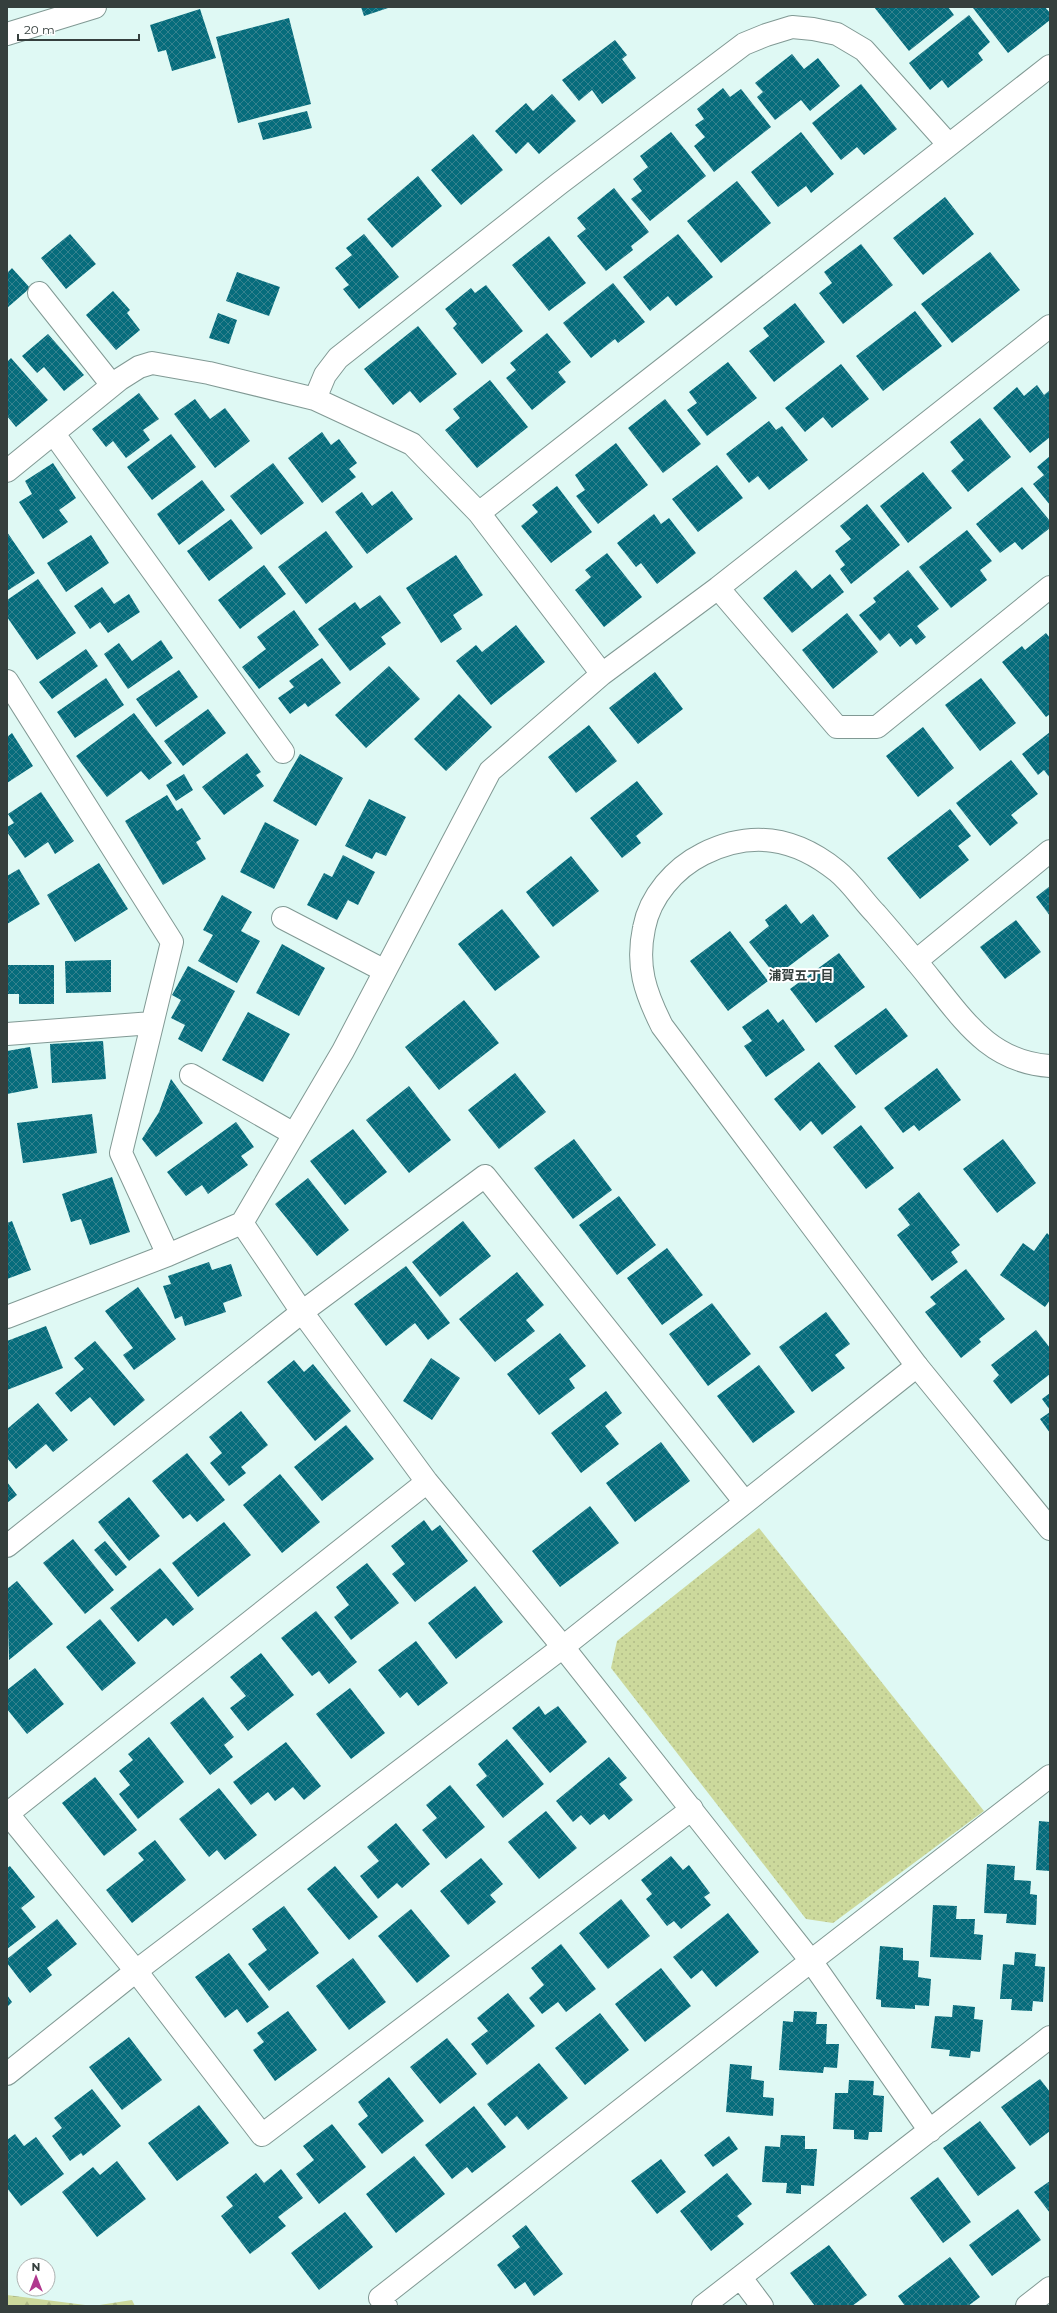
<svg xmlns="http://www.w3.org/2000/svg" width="1057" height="2313" viewBox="0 0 1057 2313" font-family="Montserrat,'Noto Sans JP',sans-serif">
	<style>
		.grass { fill: url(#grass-dots) }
		.forest { fill: url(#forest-firs) }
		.building { fill: url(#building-cross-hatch) }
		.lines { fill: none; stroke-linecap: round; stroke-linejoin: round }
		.minor-casing { stroke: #819994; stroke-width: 24 }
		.tertiary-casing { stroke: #819994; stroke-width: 24 }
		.minor { stroke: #fff; stroke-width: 22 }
		.tertiary { stroke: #fff; stroke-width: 22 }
		.labels { text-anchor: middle; stroke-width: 4; stroke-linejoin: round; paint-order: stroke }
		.neighbourhood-label { font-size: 13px; font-weight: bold; fill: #353f3d; stroke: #fff }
	</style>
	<defs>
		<pattern id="grass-dots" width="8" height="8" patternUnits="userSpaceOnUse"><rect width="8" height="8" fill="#ccd99c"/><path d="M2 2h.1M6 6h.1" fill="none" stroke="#b0bb87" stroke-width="1.8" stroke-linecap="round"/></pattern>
		<pattern id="forest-firs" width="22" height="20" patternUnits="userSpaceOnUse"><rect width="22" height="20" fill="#ccd99c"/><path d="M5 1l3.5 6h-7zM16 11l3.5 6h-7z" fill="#b0bb87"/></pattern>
		<pattern id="building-cross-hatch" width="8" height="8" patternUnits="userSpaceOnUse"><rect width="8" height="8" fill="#066c7c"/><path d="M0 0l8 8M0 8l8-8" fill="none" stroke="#35828e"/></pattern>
	</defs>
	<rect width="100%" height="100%" fill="#dff9f4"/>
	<path class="grass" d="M759,1528L984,1811L833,1923L806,1919L611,1668L617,1641Z"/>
	<path class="forest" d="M7,2295L93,2306L132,2300L135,2306H7Z"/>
	<path class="building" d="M361,7H391L364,16Z
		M874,7H948L954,15L909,51Z
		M974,7H1045L1050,13V20L1008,53L973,8Z
		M200,9L216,58L172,71L166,50L158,52L150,25Z
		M969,15L990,42L978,53L983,60L948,88L942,80L930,90L909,63Z
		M289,18L311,104L238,123L216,37Z
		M615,40L627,55L622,59L636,78L602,104L592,90L579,101L562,80Z
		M792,54L804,69L818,58L840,86L810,111L801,100L775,120L757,97L763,92L755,83Z
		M861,84L897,129L864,155L857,147L841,160L812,123Z
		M723,88L730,97L741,89L771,127L714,172L694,146L705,137L695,125L704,119L697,109Z
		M552,94L576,121L539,154L528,142L516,154L495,131L526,103L533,111Z
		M307,111L312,128L263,140L258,123Z
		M671,132L706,176L650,221L631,199L642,191L633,179L648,167L640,156Z
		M801,132L834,174L811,193L806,186L778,207L751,172Z
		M473,134L503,170L461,205L431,170Z
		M418,176L442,206L392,248L367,219Z
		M737,181L771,223L721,263L687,221Z
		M614,188L649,232L631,246L633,250L606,271L577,236L586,229L577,218Z
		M945,197L974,234L923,275L893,238Z
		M70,234L96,264L66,289L41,258Z
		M364,234L399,277L359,309L343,289L349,285L335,268L352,255L346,248Z
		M678,234L713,277L676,306L668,296L650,311L623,277Z
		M549,236L586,283L549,311L512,265Z
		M861,244L893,285L843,324L819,293L832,283L824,272Z
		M990,252L1020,290L952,343L921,304Z
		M12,268L30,288L7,308V273Z
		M237,272L280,287L269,316L226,301Z
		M613,283L645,322L618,343L615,339L591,358L563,323Z
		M486,285L523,331L482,364L453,328L457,324L445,309L471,288L475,293Z
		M113,291L130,310L127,313L140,330L116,350L86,315Z
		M795,303L825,342L774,382L749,351L769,336L763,328Z
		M915,311L942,346L883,391L856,356Z
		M218,313L237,320L229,344L209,338Z
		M418,326L457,374L420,403L410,391L393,405L364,369Z
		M547,333L571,362L558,372L566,382L532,410L506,378L516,370L510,363Z
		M48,334L84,375L64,391L44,367L37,373L22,356Z
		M11,358L48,400L16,427L7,416V362Z
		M728,362L757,398L707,436L687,410L697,403L689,392Z
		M841,364L869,399L832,428L823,417L805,432L785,408Z
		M490,380L528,427L477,468L445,430L460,418L453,409Z
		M1037,385L1044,395L1050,390V437L1030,453L993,408L1017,387L1024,396Z
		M139,393L159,419L143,430L150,440L126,458L113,441L106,447L92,429Z
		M195,399L210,419L225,408L250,441L215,468L174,414Z
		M665,399L701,444L663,473L628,428Z
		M980,418L1011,457L968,492L951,471L964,460L950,442Z
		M769,421L776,430L782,426L808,460L769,490L758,476L749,483L726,454Z
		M322,432L331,445L339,439L357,463L349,469L356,477L322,503L288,458Z
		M171,434L196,467L152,500L127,467Z
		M616,443L648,485L598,524L576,496L585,490L575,475Z
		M1050,456V505L1033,484L1044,475L1037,467Z
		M53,463L76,498L59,510L68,522L43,539L19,502L32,494L25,481Z
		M273,463L304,503L261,535L230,496Z
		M717,465L743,498L698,532L672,499Z
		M923,472L952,508L908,543L880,506Z
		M202,480L225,510L179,545L157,514Z
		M557,486L592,532L551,563L521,526L538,512L532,505Z
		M1022,487L1050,521V528L1022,550L1015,542L1000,553L976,524Z
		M392,491L413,519L367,554L335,512L362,492L372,506Z
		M867,504L900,545L851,584L840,569L845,565L835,551L851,539L840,526Z
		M654,514L661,524L669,518L696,553L657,584L641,563L636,567L617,543Z
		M231,519L253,548L209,581L187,551Z
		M967,530L992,561L980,570L987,580L951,608L919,567Z
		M326,531L353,567L306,604L278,567Z
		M7,532L35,573L7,591Z
		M91,535L109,563L66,592L47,563Z
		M607,553L642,597L604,627L575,590L591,577L585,570Z
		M456,555L483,595L453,615L462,629L441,643L406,588Z
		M264,565L286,594L240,629L218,600Z
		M796,570L812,589L830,574L844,592L792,633L763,598Z
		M908,570L939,609L917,626L926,637L916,645L911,638L900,647L889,633L880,641L859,615L876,602L873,598Z
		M38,579L76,633L37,660L7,617V600Z
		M102,587L114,604L129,594L140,612L108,633L100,622L90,629L74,606Z
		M380,595L401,623L381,637L386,644L350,671L318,629L355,602L360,609Z
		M294,610L319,645L259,689L242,667L266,649L257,637Z
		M847,613L878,652L833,689L802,650Z
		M516,625L545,662L491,705L456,661L476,645L482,652Z
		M1046,633L1050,638V714L1046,717L1002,662L1022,646L1025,650Z
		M161,640L173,658L128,689L104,654L119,643L132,661Z
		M86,649L98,666L52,699L39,682Z
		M322,658L341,683L308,707L305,703L290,714L278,698L294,687L289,681Z
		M389,666L420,699L366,748L335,715Z
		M179,670L198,697L156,727L136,699Z
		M655,672L683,709L638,744L609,708Z
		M106,678L124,705L75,738L57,712Z
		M981,678L1016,723L980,751L945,705Z
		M459,694L492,727L446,771L414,739Z
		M208,709L226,733L183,766L164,741Z
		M134,713L172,763L149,780L141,771L107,797L76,756Z
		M589,725L617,761L576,793L548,757Z
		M923,727L954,768L918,797L886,756Z
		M1050,732V778L1044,770L1038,775L1022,754Z
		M12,733L33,766L7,783V737Z
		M247,753L261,772L256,775L264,786L224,815L202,787Z
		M300,754L343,778L316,826L273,801Z
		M1011,760L1038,794L1011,815L1018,823L990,846L956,803Z
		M184,774L193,790L176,801L166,785Z
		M637,781L663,814L636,836L641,843L622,858L590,818Z
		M41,792L74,841L55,854L48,842L25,858L7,832V827L14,823L8,814Z
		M167,795L177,811L182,808L201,839L196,842L206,859L163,885L125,821Z
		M369,799L406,817L386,856L376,852L372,859L345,846Z
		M950,809L971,836L958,846L969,860L920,899L887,858Z
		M265,822L299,840L274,889L240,872Z
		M343,855L375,872L358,905L348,900L337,920L307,905L324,873L332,877Z
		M571,856L599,891L553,927L526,892Z
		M99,863L128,909L75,942L47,895Z
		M19,869L40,904L7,924V876Z
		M1050,886V916L1036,897Z
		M222,895L252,912L241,931L260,941L237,983L198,961L213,935L203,930Z
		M786,904L801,924L813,914L829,936L776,976L749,942L769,926L765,920Z
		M502,909L540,957L495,991L458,944Z
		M1016,920L1041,952L1005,979L980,947Z
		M730,931L768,981L728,1011L690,961Z
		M282,944L325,968L299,1016L256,993Z
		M839,953L865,987L816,1023L790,989Z
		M111,960V992L66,993L65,961Z
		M7,965H54V1004H19V994H7Z
		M188,966L235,991L202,1052L178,1039L185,1025L171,1018L181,1000L172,995Z
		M464,1000L499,1043L439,1090L405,1047Z
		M886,1008L908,1036L856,1075L834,1046Z
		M768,1009L778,1023L783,1019L805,1050L766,1077L744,1046L752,1041L742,1027Z
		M248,1012L290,1034L263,1082L222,1060Z
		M103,1041L106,1079L52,1083L50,1044Z
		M30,1047L38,1088L7,1094V1051Z
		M819,1062L856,1107L822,1135L811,1121L800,1131L774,1099Z
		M937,1068L961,1100L919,1131L914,1125L903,1133L884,1108Z
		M515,1073L546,1112L499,1149L468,1110Z
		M171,1079L203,1123L156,1157L142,1139L159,1112Z
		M409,1086L451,1140L409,1173L366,1120Z
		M92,1114L97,1153L23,1163L17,1123Z
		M236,1122L254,1147L241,1156L248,1165L208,1194L202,1185L186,1196L167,1172Z
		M861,1125L894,1168L866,1189L833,1147Z
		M353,1129L387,1172L345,1205L310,1161Z
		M574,1139L612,1190L573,1219L534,1168Z
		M1003,1139L1036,1183L997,1213L963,1169Z
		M112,1177L130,1232L90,1245L81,1219L71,1222L62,1194Z
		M308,1178L349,1230L317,1256L275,1204Z
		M919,1192L960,1245L951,1252L958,1262L932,1281L897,1235L910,1225L898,1209Z
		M619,1196L656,1245L617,1275L579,1225Z
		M12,1221L31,1270L7,1279V1223Z
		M463,1221L491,1256L440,1297L412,1262Z
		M1047,1233L1050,1236V1300L1045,1307L1000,1275L1023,1243L1034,1251Z
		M667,1248L703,1295L662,1325L627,1278Z
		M209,1262L212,1270L231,1264L242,1296L223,1303L226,1312L185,1326L182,1316L175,1319L163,1286L171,1284L168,1276Z
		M406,1266L450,1323L428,1340L415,1323L386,1346L354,1304Z
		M966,1269L1005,1319L979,1339L981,1342L961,1358L925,1312L936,1304L930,1297Z
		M517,1272L544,1305L526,1320L535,1331L495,1362L459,1319Z
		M138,1287L176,1339L134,1370L123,1355L133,1348L105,1311Z
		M712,1303L751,1354L708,1386L669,1334Z
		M826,1312L850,1344L835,1355L845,1368L812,1392L779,1347Z
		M46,1326L63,1368L7,1390V1341Z
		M1036,1330L1050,1348V1374L1011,1404L993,1381L999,1375L991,1365Z
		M560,1333L586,1366L569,1379L575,1388L539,1415L507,1374Z
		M95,1341L145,1400L114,1426L90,1397L71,1412L55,1393L84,1369L74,1358Z
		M431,1358L460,1378L432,1420L403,1401Z
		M294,1360L304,1372L313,1364L351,1411L315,1441L267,1382Z
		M759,1365L795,1412L753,1443L717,1396Z
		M606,1391L622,1413L605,1426L619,1444L581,1473L551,1433Z
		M1050,1393V1410L1042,1399Z
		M38,1403L68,1440L53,1452L46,1444L16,1469L7,1458V1429Z
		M241,1411L268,1445L241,1467L246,1473L229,1486L210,1463L222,1453L209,1437Z
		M1050,1412V1433L1040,1419Z
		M346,1425L374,1459L322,1501L294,1467Z
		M661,1442L690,1481L635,1522L606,1483Z
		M187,1453L225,1500L197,1522L190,1514L183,1519L152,1481Z
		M280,1474L320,1522L282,1553L243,1505Z
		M7,1482L17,1495L7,1503Z
		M129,1497L160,1536L129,1561L98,1522Z
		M590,1506L619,1543L560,1587L532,1551Z
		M424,1520L432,1531L440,1525L468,1561L415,1602L392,1574L405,1564L391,1546Z
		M224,1522L251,1555L198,1597L172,1563Z
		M73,1539L114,1590L85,1614L43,1563Z
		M105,1541L127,1567L116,1576L94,1550Z
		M367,1563L399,1603L351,1640L334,1617L349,1605L336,1587Z
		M160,1568L194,1609L173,1626L166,1618L138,1642L110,1608Z
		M17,1581L53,1624L9,1660L7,1589Z
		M475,1586L503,1622L456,1659L428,1623Z
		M316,1611L357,1662L329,1684L319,1671L312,1676L281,1638Z
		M100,1619L136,1663L102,1691L66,1647Z
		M416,1641L448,1683L418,1706L407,1692L400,1698L378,1670Z
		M261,1653L294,1695L248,1731L230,1708L246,1696L230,1677Z
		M35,1668L64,1704L27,1734L7,1709V1690Z
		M350,1688L385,1733L351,1759L316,1714Z
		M203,1697L234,1737L224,1745L233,1757L210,1775L170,1723Z
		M539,1706L545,1715L558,1706L587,1742L550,1773L512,1728Z
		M149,1737L184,1782L138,1819L119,1794L130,1785L119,1771L133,1760L128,1754Z
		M507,1739L544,1784L503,1818L476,1785L487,1776L478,1764Z
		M286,1742L321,1786L304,1800L293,1787L275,1801L268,1792L251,1805L233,1782Z
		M609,1757L627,1778L619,1784L633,1800L609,1820L604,1814L590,1825L581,1815L573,1822L556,1801Z
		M95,1777L137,1830L104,1856L62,1803Z
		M450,1785L485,1827L446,1859L422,1830L437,1818L426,1805Z
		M219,1788L257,1835L225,1860L217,1850L209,1857L179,1819Z
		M546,1811L577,1848L539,1879L508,1842Z
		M1039,1821L1050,1822V1871L1036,1870Z
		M396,1823L430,1864L402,1888L397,1883L378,1899L360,1876L379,1861L367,1847Z
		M155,1840L186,1880L132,1923L106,1890L144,1860L138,1853Z
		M671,1856L683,1870L689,1865L710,1893L704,1897L711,1905L681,1929L674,1921L667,1926L646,1899L652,1894L641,1880Z
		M481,1858L503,1884L490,1895L496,1902L468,1925L440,1891Z
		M987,1864L1015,1866L1014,1880L1031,1881L1030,1894L1037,1895L1036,1925L1006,1923L1007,1914L984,1913Z
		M10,1866L35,1897L21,1908L36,1927L7,1949V1868Z
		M335,1866L378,1917L349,1940L307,1889Z
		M621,1899L650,1936L608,1969L579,1933Z
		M933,1905L957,1906L956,1919H975L974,1934L983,1935L981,1960L930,1957Z
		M284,1906L319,1953L269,1991L248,1964L267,1950L252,1929Z
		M411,1909L450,1956L417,1983L378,1936Z
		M728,1913L759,1952L716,1987L702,1970L691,1979L673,1957Z
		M57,1919L77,1944L47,1968L52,1975L30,1993L7,1963V1959Z
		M561,1944L596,1989L566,2012L558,2002L542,2014L529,1998L544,1985L531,1968Z
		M880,1946L903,1948V1960L919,1961L918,1977L931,1979L929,2006L915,2005V2009L881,2007V2000L876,1999Z
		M1015,1952L1036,1954L1035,1966L1045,1967L1043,2002L1033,2001L1032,2011L1011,2010L1012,1999H1000L1003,1964L1014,1965Z
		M229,1953L269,2007L247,2023L237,2009L225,2018L195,1977Z
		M353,1958L386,2002L349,2030L316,1986Z
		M661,1968L691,2006L645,2042L615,2004Z
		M508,1993L535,2026L487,2065L471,2044L488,2031L477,2018Z
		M7,1995L12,2002L7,2007Z
		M953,2005L975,2007L974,2019L983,2020L980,2052L971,2051L970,2058L949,2056L950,2050L931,2048L935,2016L952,2017Z
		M288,2011L317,2050L275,2081L253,2050L264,2042L257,2033Z
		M794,2011L817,2012L816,2024H827L826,2044H839L837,2068L824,2067L823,2073L779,2070L783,2021L793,2022Z
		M600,2013L629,2050L585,2085L555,2048Z
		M129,2037L162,2080L122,2110L89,2067Z
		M447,2038L477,2074L440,2104L410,2067Z
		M539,2063L568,2098L528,2130L517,2116L505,2126L487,2104Z
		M730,2064L752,2066L751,2079L764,2081L763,2097L774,2098L773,2116L726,2112Z
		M389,2077L424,2121L382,2154L358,2124L368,2116L358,2102Z
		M1040,2079L1050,2092V2131L1030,2146L1001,2107Z
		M849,2080L874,2081L873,2095L884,2096L882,2132H869L868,2140L854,2139V2130L833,2129L835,2093H848Z
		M92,2089L121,2126L83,2156L81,2153L70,2161L52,2136L62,2128L54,2118Z
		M199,2105L229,2143L177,2181L148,2143Z
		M474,2106L506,2147L472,2173L467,2167L452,2179L425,2145Z
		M980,2121L1016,2168L978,2196L943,2148Z
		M332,2124L366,2167L319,2204L296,2174L314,2160L303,2146Z
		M15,2134L24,2146L36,2137L64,2174L21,2206L7,2188V2140Z
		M781,2135L805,2136V2149H817L814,2186L801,2185V2194L786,2193L787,2183L762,2182L765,2146L780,2147Z
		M729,2136L738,2149L713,2167L704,2155Z
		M414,2156L445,2194L396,2233L366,2194Z
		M661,2159L686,2192L657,2214L631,2181Z
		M117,2161L146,2199L97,2237L62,2192L93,2167L100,2175Z
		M281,2169L303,2198L278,2217L286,2226L250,2254L221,2216L233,2206L226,2197L256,2173L264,2183Z
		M727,2173L752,2204L737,2216L744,2224L711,2251L680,2211Z
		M938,2177L971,2222L943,2243L910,2198Z
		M1050,2181V2213L1034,2192Z
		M1018,2209L1041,2240L992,2276L969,2245Z
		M345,2212L373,2247L319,2290L291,2253Z
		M526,2225L563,2274L534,2296L525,2282L515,2289L497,2265L520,2247L512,2236Z
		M829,2245L867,2295L852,2306H815L790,2273Z
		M950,2257L980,2297L968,2306H905L898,2296Z"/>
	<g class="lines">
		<defs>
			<path id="minor" d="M39,293L112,385
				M315,399L325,375L338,358L560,183L744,44L766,35L792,27L813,29L837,34L864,50L949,145L1050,66
				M54,434L283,752
				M7,471L120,379L139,367L152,363L209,373L315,399L412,444L479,513L602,674
				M479,513L949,145
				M718,588L837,727H877L1050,587
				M7,681L172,942L121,1153L168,1255
				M283,918L385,971
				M916,961L1050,851
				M7,1034L152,1023
				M191,1075L294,1134
				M242,1223L302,1312L427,1482L563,1647L811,1961L1050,1776
				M7,1317L168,1255L242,1223L343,1051L490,771L602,674L718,588L1050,326
				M917,1366L1050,1529
				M7,1546L302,1312L485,1176L744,1501
				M7,1813L136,1971L262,2135L692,1809
				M7,1814L427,1482
				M741,2278L762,2306
				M386,2306L380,2298L811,1961L930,2131
				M703,2306L1050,2037
				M1027,2306L1050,2288"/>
			<path id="tertiary" d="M7,34L95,7
				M7,2074L136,1971L563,1647L917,1366L662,1026C645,992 636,966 644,928C650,896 675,868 703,854C751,830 795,837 837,871C852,883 863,901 876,914C895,936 914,958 932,981C965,1022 991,1062 1050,1066"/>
		</defs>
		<use href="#minor" class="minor-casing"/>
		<use href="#tertiary" class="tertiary-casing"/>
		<use href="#minor" class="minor"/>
		<use href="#tertiary" class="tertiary"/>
	</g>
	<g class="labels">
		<g class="neighbourhood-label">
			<text x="801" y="980">浦賀五丁目</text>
		</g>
	</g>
	<rect width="1057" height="2313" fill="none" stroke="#353f3d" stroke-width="16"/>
	<g transform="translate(36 2277)"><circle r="19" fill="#ffffff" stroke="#aeb2b1"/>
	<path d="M0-3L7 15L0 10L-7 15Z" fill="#b0388e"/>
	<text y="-6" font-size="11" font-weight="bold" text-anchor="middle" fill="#353f3d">N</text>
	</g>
	<path d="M18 34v6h121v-6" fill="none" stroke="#353f3d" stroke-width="2"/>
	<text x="24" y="34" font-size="12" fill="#353f3d" stroke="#ffffff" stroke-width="3" paint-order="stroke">20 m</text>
</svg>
